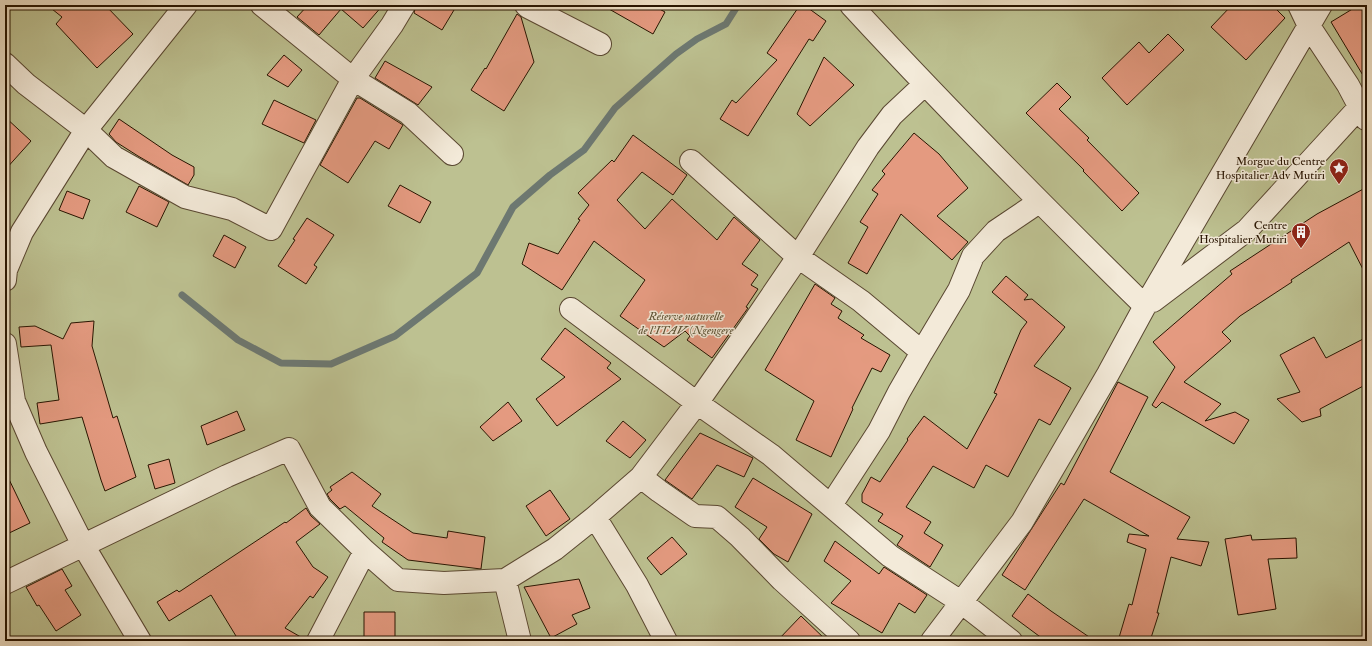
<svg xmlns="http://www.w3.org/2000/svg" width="1372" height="646" viewBox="0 0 1372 646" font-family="'IM FELL Double Pica',serif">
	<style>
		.green { fill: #bdc191; stroke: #726a48 }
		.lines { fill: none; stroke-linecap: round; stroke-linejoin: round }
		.stream { stroke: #6d7871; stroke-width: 7 }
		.building { fill: #e49a80; stroke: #281400 }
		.minor-casing { stroke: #594731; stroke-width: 24 }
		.minor { stroke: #f3ead9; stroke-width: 22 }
		.labels { text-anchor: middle; stroke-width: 3; stroke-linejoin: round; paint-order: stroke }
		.poi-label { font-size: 12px; fill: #281400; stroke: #f3ead9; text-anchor: end }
		.park-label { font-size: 12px; font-style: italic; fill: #5c5133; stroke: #f3ead9 }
	</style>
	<rect width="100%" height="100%" fill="#eddfc5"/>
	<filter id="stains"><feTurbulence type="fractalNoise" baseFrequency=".005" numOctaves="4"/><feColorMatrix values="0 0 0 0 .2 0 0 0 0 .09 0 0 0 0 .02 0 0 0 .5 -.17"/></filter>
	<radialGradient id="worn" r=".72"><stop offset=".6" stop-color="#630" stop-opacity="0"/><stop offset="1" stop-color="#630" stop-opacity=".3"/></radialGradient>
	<path class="green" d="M5,5H1367V641H5Z"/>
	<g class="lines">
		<path class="stream" d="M182,295L238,340L281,363L331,364L395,336L477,273L513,207L550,175L584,150L615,108L676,54L697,39L726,24L738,5"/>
	</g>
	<path class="building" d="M47,5H105L133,34L97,68L56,24L62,17Z
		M308,5H383L363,28L341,9L319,35L297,17Z
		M416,5H457L442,30L414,13Z
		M602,5H652L665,12L653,34Z
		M800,5H804L826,21L813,41L809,39L748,136L720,119L732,100L736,103L777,60L767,53Z
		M1232,5H1272L1285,18L1246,60L1211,27Z
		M1359,5H1367V82L1331,22Z
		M517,14L521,17L534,62L504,111L471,90L485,68L486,69Z
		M1168,34L1184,50L1127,105L1102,78L1139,42L1149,53Z
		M284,55L302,70L288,87L267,75Z
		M824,57L854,85L810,126L797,114Z
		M385,61L432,87L418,105L375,78Z
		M1057,83L1071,97L1059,109L1089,138L1087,140L1139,193L1122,211L1083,171L1084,170L1026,113Z
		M357,98H360L403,125L389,149L375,141L348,183L320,165Z
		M274,100L316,120L304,143L262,124Z
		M5,117L31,141L5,170Z
		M119,119L172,155L194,167V175L188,185L138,156L116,142L109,134Z
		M914,133L939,154L968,188L937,216L968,242L952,260L901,214L867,274L848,263L868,227L860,222L878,194L872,190L885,174L882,171Z
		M633,135L687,175L673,195L642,172L617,200L645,229L672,199L717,240L734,217L760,240L742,264L758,275L751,285L758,289L746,307L748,308L712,358L687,340L690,336L685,331L664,347L620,316L645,280L594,241L562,290L522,264L529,243L558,254L580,220L578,219L589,205L578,193L612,160L614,162Z
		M400,185L431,202L420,223L388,206Z
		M139,186L169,202L157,227L126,212Z
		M1367,187V277L1349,242L1291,280L1292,282L1240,316L1222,332L1231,341L1184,382L1221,404L1205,421L1235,412L1249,420L1234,444L1162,402L1156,408L1152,405L1175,367L1153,342L1232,274L1230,271L1317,214Z
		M67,191L90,200L83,219L59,210Z
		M307,218L334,235L314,265L317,267L306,284L278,266L295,240L293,239Z
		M224,235L246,247L235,268L213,256Z
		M1006,276L1028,295L1024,300L1032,299L1065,327L1034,366L1071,388L1050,425L1039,419L1008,477L986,465L974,488L933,466L906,507L931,522L924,533L943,545L930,567L897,545L903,536L878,521L883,514L862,502V494L871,477L880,482L908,440L907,439L924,416L967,449L997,394L994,393L1021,330L1027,322L992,292Z
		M815,284L835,298L831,304L842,311L838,318L864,335L861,338L890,355L881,372L872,368L852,408L853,409L831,457L796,440L814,401L765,370Z
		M94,321L92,346L113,418L117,416L136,477L105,491L101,480L82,417L40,424L37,403L59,400L51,345L21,347L19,327L35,326L63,339L71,323Z
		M565,328L611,363L607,368L621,379L557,426L536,399L565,377L541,359Z
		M1314,337L1326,358L1367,337V384L1320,409L1321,416L1302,422L1277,399L1300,392L1280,355Z
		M1118,382L1148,397L1110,472L1190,517L1177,539L1209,542L1201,566L1171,557L1157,613H1159L1150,641H1118L1129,604L1132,605L1146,549L1127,542L1129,534L1149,536L1084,499L1025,590L1002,575L1061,483L1064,485Z
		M508,402L522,421L493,441L480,427Z
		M237,411L245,430L207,445L201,426Z
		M623,421L646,440L630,458L606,441Z
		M700,433L753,458L744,477L717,465L692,499L665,480Z
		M169,459L175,483L155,489L148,465Z
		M5,471L30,523L5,535Z
		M352,472L381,494L372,506L413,533L447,538L448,531L485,537L481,569L408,560L382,542L384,538L345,506L340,509L330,499L327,494L332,490L330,487Z
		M753,478L812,514L788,562L774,554L759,539L767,527L735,507Z
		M550,490L570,519L546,536L526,506Z
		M306,508L311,516L320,524L296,542L313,567L328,577L313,598L310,596L285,628L306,640V641H239L211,595L169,621L157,602L177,590L179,592L285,522L286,523Z
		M1251,535L1252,540L1296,538L1297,558L1268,559L1276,609L1238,615L1225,539Z
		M672,537L687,554L661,575L647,558Z
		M835,541L879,574L884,567L927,595L915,613L899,603L882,633L831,603L851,581L824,561Z
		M62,569L72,586L65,590L81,615L56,631L39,605L37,606L26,587Z
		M579,579L590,608L572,615L577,624L551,638L524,587Z
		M1028,594L1051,611L1095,641H1047L1039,636L1012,616Z
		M364,612H395V641H364Z
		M801,616L827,641H777Z"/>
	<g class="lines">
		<defs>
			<path id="minor" d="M262,5L353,79L408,113L452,154
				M526,5L528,7L600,44
				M851,5C946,108 1045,208 1145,306
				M1299,5L1309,26L1348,85L1366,119
				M5,64L26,84L86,130L114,157L185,197L232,209L271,229L353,79L392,25L404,5
				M691,161L798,257L861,301L922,352L959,290L973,256L996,231L1039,202
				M5,280L6,270L22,232L86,130L186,5
				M1153,301L1247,230L1367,99
				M571,309L697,403L771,455L890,556L961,602L1011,641
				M5,344L14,401L36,452L83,545L140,641
				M641,477L659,491L695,516L717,517L740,537L782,580L849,641
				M831,505L879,431L899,392L922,352
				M595,517L637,585L666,641
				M505,580L520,641
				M5,583L227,476L289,449L320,507L365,551L398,580L444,583L505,580L555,549L595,517L641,477L697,403L749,329L798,257L868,147L892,115L925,84
				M318,641L365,551
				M932,641L1022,522L1108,374L1145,306L1321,5"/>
		</defs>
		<use href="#minor" class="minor-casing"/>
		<use href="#minor" class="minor"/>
	</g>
	<defs>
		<symbol id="sight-pin" viewBox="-11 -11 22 30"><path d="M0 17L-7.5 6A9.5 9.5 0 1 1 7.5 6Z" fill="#8f2418" stroke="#f3ead9"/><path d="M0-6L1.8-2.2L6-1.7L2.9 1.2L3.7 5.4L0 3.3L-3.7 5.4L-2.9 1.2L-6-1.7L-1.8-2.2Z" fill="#fff"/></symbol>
		<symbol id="building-pin" viewBox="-11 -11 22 30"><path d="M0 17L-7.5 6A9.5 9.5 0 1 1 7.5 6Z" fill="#8f2418" stroke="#f3ead9"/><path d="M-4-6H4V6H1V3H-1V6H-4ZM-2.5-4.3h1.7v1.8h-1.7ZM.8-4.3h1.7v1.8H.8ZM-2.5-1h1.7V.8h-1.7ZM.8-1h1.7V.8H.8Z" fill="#fff"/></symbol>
	</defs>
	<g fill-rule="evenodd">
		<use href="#sight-pin" x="1328" y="157" width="22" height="30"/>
		<use href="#building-pin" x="1290" y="221" width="22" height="30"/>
	</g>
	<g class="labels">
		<g class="poi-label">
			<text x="1325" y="165">Morgue du Centre<tspan x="1325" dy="14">Hospitalier Adv Mutiri</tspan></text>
			<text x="1287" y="229">Centre<tspan x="1287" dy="14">Hospitalier Mutiri</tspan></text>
		</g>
		<g class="park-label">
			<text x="686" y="320">Réserve naturelle<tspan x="686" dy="14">de l'ITAV (Ngengere</tspan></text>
		</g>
	</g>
	<rect width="1372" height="646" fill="none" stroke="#eddfc5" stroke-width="20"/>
	<rect x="6" y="6" width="1360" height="634" fill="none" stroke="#281400" stroke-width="2"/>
	<rect x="10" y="10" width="1352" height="626" fill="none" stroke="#281400"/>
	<rect width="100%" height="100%" filter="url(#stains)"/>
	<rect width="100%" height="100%" fill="url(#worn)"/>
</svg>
